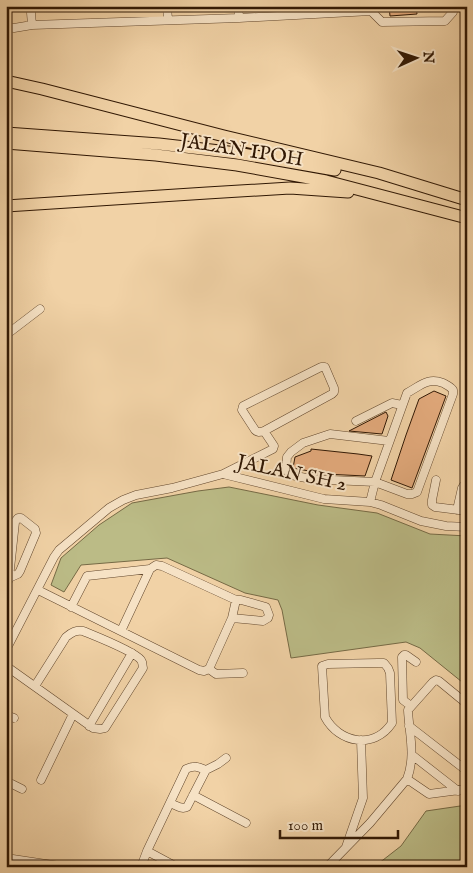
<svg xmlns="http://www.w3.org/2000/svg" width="473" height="873" viewBox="0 0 473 873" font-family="'IM FELL English',serif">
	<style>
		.green { fill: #bbbb86; stroke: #766a45 }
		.building { fill: #e3aa7c; stroke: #311804 }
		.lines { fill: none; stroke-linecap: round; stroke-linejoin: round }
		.minor-casing { stroke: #61462c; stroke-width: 9 }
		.highway-casing { stroke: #311804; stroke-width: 13 }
		.minor { stroke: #f6e2c5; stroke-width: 8 }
		.highway { stroke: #f1d2a6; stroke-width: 11 }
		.labels { text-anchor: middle; stroke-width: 4; stroke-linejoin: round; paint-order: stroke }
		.street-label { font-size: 20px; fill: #311804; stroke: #f6e2c5 }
	</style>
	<rect width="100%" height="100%" fill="#f1d2a6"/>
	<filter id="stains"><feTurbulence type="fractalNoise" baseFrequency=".004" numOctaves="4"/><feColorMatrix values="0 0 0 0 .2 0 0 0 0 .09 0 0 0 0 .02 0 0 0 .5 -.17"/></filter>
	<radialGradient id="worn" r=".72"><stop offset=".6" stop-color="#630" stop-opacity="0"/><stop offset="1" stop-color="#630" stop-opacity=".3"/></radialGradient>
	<path class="green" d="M229,487L318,505L377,513L430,534L467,536V686L420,648L406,642L291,658L282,610L278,600L245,593L167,558L81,565L64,592L51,585L61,558L99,525L132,503L198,491Z
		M467,805V867H374L401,846L426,811Z"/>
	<path class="building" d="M389,6H416L417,14L390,16Z
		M434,391L446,396L412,488L391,480L406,435L419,399Z
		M386,412L388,416L382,434L349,431Z
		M311,449L358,454L372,456L365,476L325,474L309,472V471L293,468L295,457L311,451Z"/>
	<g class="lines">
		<defs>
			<path id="minor" d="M167,6L168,20
				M238,6L239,18
				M371,11L382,22L445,21L453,12L454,6
				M32,25L31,13L33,6
				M6,27L14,28L32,25L239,18L371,11L378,6
				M6,335L40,309
				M356,421L392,403L402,405
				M223,474L273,449L274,446L264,431C260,432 258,433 255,430L242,410L243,406L321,367H325L334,388V392L332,394L264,431
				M436,480L432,500V505L435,507L467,511
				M370,502L375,482L407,393C420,386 428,377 443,383C447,385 450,386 453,390V394L417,492L412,494H407L375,482L311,479L291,475L286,470L287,457L291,452L303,443L330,434L389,441
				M457,510L462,488L464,485L467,484
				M6,588L9,578L15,522L18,518H21L35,529L36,533L20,571L18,574L9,578
				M38,590L199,670L204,671L209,669L232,618L236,600
				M71,607L87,576L150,569L156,565L162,566L236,600H241L266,607L269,615L268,618L263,621L232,618
				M121,631L150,569
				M6,650L54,557L59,550L109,508L123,500L136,495L172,488L223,474L324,499L370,502L381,505L421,521L446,526L467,527
				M378,663H384L388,668L390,673L392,723C374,750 339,743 325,717L322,666L328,664Z
				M6,666L93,728L100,729L105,728L143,668C142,664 143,663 141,660C134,651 95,636 83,631C76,630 72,632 66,637L35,686
				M209,669L216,674L243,673
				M411,706L403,700L402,657L404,655H406L416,662
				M6,715L14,718
				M89,726L132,653
				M409,726L467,771
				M412,755L458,791
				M407,779L429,794L467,789
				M41,780L73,714
				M6,781L22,789
				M193,795L246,823
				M170,803C176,805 181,810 187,807L206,770L218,764L226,758
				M346,847L363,798L361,740
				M147,851L175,866
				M6,858L66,867
				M141,867L147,851L186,769C194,765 198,767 206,770
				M327,867L370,823L407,779C416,756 409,733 408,710L433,682L436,680L439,681L467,704"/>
			<path id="highway" d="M6,81L42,89L224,136L379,173L467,200
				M6,133L159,144L237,153L335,170
				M6,143L156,155L237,165L326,181L467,218
				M6,206L207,193L290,188L348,192"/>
		</defs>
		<use href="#minor" class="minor-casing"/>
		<use href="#highway" class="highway-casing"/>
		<use href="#minor" class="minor"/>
		<use href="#highway" class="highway"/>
	</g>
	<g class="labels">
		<g class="street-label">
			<text transform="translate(242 149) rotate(9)" y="7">JALAN IPOH</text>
			<text transform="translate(292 472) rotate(12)" y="7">JALAN SH 2</text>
		</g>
	</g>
	<rect width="473" height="873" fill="none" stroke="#f1d2a6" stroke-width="25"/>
	<rect x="8" y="8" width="458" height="858" fill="none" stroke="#311804" stroke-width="2.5"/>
	<rect x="12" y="12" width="448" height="848" fill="none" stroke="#311804"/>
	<g transform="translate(416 58) rotate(87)" stroke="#f6e2c5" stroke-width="4" paint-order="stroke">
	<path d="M0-4L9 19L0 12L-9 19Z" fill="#311804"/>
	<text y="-8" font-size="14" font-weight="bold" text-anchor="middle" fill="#311804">N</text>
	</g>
	<path d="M280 830v8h118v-8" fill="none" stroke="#311804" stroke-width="2.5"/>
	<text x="288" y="830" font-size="15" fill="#311804" stroke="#f6e2c5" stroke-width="4" paint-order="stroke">100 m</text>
	<rect width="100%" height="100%" filter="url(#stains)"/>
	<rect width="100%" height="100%" fill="url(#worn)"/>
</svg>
